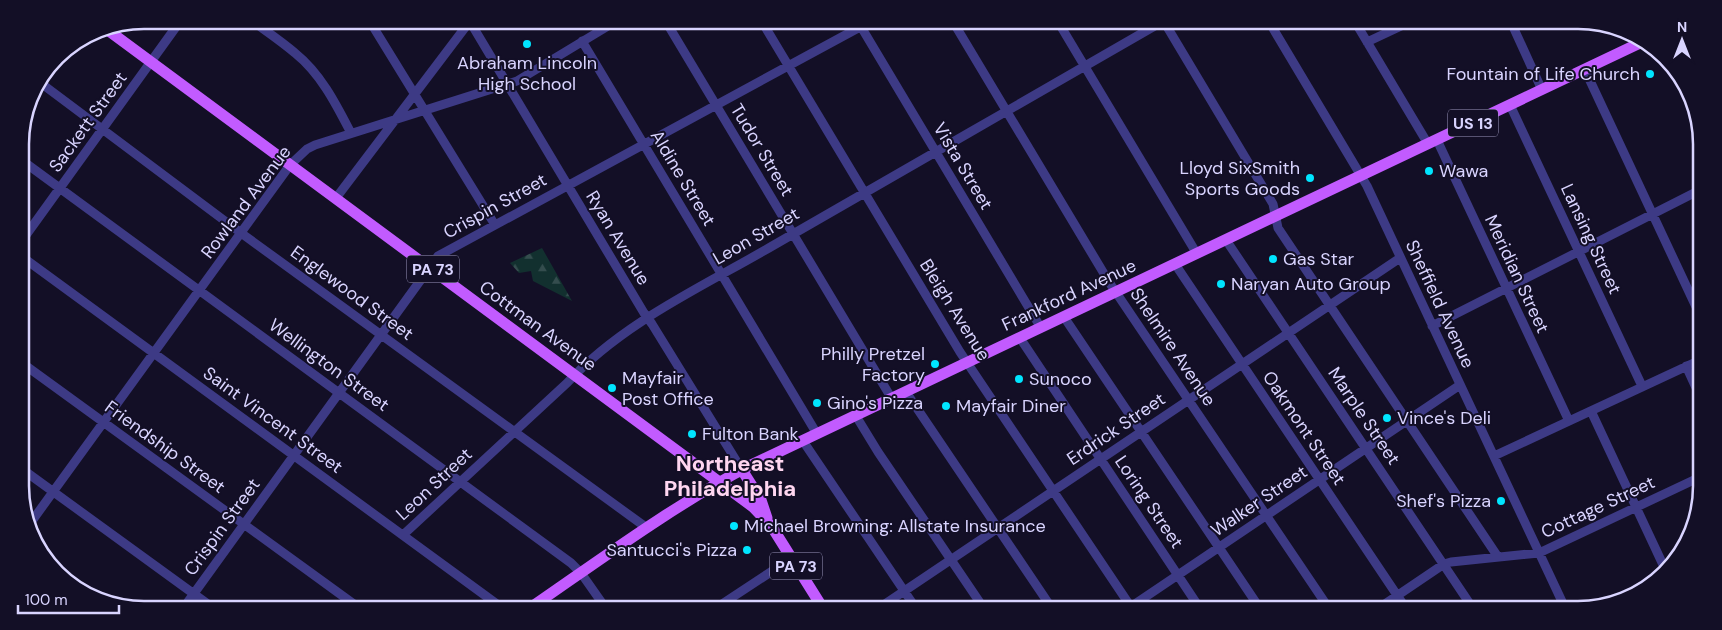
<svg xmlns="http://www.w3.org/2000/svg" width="1722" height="630" viewBox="0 0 1722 630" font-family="'DM Sans',sans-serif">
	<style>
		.forest { fill: url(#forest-firs) }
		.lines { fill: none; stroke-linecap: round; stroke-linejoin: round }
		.minor { stroke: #3d3a85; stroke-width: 9 }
		.major { stroke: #c25bff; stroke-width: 11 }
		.poi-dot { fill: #00e5ff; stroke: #130f26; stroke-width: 2 }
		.labels { text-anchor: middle; stroke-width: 4; stroke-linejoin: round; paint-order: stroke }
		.shield { fill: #130f26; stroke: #9e99be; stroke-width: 1 }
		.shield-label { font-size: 16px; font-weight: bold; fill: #d9d4ff }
		.poi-label { font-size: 18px; fill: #d9d4ff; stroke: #130f26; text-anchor: start }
		.street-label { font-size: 18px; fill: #d9d4ff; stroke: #130f26 }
		.district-label { font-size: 22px; font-weight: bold; fill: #ffd6f0; stroke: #130f26 }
		.rim { fill: none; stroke: #d9d4ff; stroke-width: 2.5 }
	</style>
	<defs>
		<pattern id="forest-firs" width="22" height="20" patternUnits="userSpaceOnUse" patternTransform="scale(1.25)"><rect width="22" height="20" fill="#12302f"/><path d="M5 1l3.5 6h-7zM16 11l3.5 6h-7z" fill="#344d4e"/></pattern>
	</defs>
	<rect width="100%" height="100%" fill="#130f26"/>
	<path class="forest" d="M542,248L572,301L533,281L531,271L519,273L510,263Z"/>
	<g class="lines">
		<path class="minor" d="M251,20C266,31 281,41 295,53C321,74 336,104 351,133
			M369,20L495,225
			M469,20L644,313L652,324L742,470
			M665,20L892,399
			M761,20L960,352L1133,610
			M857,20L1041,328
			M952,20L1109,282L1330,610
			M1057,20L1197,254
			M1163,20L1273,204L1278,228L1498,557
			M1268,20L1367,186L1566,610
			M1354,20L1428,144
			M1510,20L1542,90
			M582,41L817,434
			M1367,42L1414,20
			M1585,70L1698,311
			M38,81L241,233L647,528
			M1510,105L1642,386
			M1437,140L1569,421
			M20,159L571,563L581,573L607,610
			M336,198L470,21
			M1226,240L1474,610
			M21,242L181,20
			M21,256L505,610
			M1175,264L1407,610
			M1064,317L1261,610
			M1432,326L1700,190
			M1020,338L1201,610
			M22,363L362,610
			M1686,366L1697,390
			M906,392L1053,610
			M1591,411L1665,569
			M856,416L878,452L985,610
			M803,441L917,610
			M1494,456L1698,361
			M22,469L216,610
			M29,525L290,165L307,149L315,145L517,81L618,20
			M403,535L567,383C623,322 704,286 774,245C904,170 1035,95 1165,20
			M182,610L438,256L873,20
			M713,610L792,558
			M876,610L1400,258
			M1126,610L1460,385
			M1376,610L1444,564L1451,562L1539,553L1696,479"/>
		<path class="major" d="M105,28L753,507L772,527L824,610
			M742,470L761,500L767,518
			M527,610C600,560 671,507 749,466L1642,42"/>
	</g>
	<g class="poi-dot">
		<circle cx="527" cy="44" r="5"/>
		<circle cx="1650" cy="74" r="5"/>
		<circle cx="1429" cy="171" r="5"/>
		<circle cx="1310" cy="178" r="5"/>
		<circle cx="1273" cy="259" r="5"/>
		<circle cx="1221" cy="284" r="5"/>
		<circle cx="935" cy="364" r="5"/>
		<circle cx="1019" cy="379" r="5"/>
		<circle cx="612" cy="388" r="5"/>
		<circle cx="817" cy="403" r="5"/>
		<circle cx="946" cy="406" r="5"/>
		<circle cx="1387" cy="418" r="5"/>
		<circle cx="692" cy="434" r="5"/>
		<circle cx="1501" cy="501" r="5"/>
		<circle cx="734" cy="526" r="5"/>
		<circle cx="747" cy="550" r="5"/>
	</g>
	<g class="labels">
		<g class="shield">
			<rect x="1448" y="109.5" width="50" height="27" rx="4"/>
			<rect x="407" y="255.5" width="52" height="27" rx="4"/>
			<rect x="770" y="552.5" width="52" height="27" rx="4"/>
		</g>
		<g class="shield-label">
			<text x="1473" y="129">US 13</text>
			<text x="433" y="275">PA 73</text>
			<text x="796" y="572">PA 73</text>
		</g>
		<g class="poi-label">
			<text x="527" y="69" text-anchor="middle">Abraham Lincoln<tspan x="527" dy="21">High School</tspan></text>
			<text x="1640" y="80" text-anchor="end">Fountain of Life Church</text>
			<text x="1300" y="174" text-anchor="end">Lloyd SixSmith<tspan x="1300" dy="21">Sports Goods</tspan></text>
			<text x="1439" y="177">Wawa</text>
			<text x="1283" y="265">Gas Star</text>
			<text x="1231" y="290">Naryan Auto Group</text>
			<text x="925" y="360" text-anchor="end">Philly Pretzel<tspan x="925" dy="21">Factory</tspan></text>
			<text x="622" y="384">Mayfair<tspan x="622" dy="21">Post Office</tspan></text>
			<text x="1029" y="385">Sunoco</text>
			<text x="827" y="409">Gino's Pizza</text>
			<text x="956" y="412">Mayfair Diner</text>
			<text x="1397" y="424">Vince's Deli</text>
			<text x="702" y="440">Fulton Bank</text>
			<text x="1491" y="507" text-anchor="end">Shef's Pizza</text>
			<text x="744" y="532">Michael Browning: Allstate Insurance</text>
			<text x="737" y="556" text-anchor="end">Santucci's Pizza</text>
		</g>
		<g class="street-label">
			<text transform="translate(88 122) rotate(-54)" y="6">Sackett Street</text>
			<text transform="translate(762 150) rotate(59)" y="6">Tudor Street</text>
			<text transform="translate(963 166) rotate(59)" y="6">Vista Street</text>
			<text transform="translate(683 178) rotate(59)" y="6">Aldine Street</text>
			<text transform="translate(246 202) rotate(-53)" y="6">Rowland Avenue</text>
			<text transform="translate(495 206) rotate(-29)" y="6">Crispin Street</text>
			<text transform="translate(756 236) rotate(-30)" y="6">Leon Street</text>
			<text transform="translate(618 238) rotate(59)" y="6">Ryan Avenue</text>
			<text transform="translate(1591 239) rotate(65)" y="6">Lansing Street</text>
			<text transform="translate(1517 274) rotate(65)" y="6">Meridian Street</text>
			<text transform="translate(352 293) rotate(36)" y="6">Englewood Street</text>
			<text transform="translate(1069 295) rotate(-25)" y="6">Frankford Avenue</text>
			<text transform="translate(1440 304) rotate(65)" y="6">Sheffield Avenue</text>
			<text transform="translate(955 310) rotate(58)" y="6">Bleigh Avenue</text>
			<text transform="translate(538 326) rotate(36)" y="6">Cottman Avenue</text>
			<text transform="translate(1173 347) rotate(56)" y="6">Shelmire Avenue</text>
			<text transform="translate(329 365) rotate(36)" y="6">Wellington Street</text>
			<text transform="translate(1364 416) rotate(56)" y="6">Marple Street</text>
			<text transform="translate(273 420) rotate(36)" y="6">Saint Vincent Street</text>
			<text transform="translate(1304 428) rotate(56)" y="6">Oakmont Street</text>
			<text transform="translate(1116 429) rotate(-34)" y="6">Erdrick Street</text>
			<text transform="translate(165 447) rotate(36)" y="6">Friendship Street</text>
			<text transform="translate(434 484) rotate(-43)" y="6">Leon Street</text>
			<text transform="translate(1259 501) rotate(-34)" y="6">Walker Street</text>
			<text transform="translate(1149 502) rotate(56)" y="6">Loring Street</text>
			<text transform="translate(1598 507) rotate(-25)" y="6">Cottage Street</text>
			<text transform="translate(222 527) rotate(-54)" y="6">Crispin Street</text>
		</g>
		<g class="district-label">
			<text x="730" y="471">Northeast<tspan x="730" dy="25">Philadelphia</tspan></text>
		</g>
	</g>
	<path d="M0 0H1722V630H0ZM144 29H1578A115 115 0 0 1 1693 144V486A115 115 0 0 1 1578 601H144A115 115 0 0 1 29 486V144A115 115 0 0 1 144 29Z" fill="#130f26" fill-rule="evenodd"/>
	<path class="rim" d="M144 29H1578A115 115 0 0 1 1693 144V486A115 115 0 0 1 1578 601H144A115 115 0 0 1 29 486V144A115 115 0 0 1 144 29Z"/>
	<g transform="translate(1682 40)" stroke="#130f26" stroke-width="4" paint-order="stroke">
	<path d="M0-4L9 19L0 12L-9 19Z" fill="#d9d4ff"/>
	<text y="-8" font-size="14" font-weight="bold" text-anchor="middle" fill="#d9d4ff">N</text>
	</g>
	<path d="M18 605v8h101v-8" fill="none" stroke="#d9d4ff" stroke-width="2.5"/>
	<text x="25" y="605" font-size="15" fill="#d9d4ff" stroke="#130f26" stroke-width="4" paint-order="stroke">100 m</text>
</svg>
